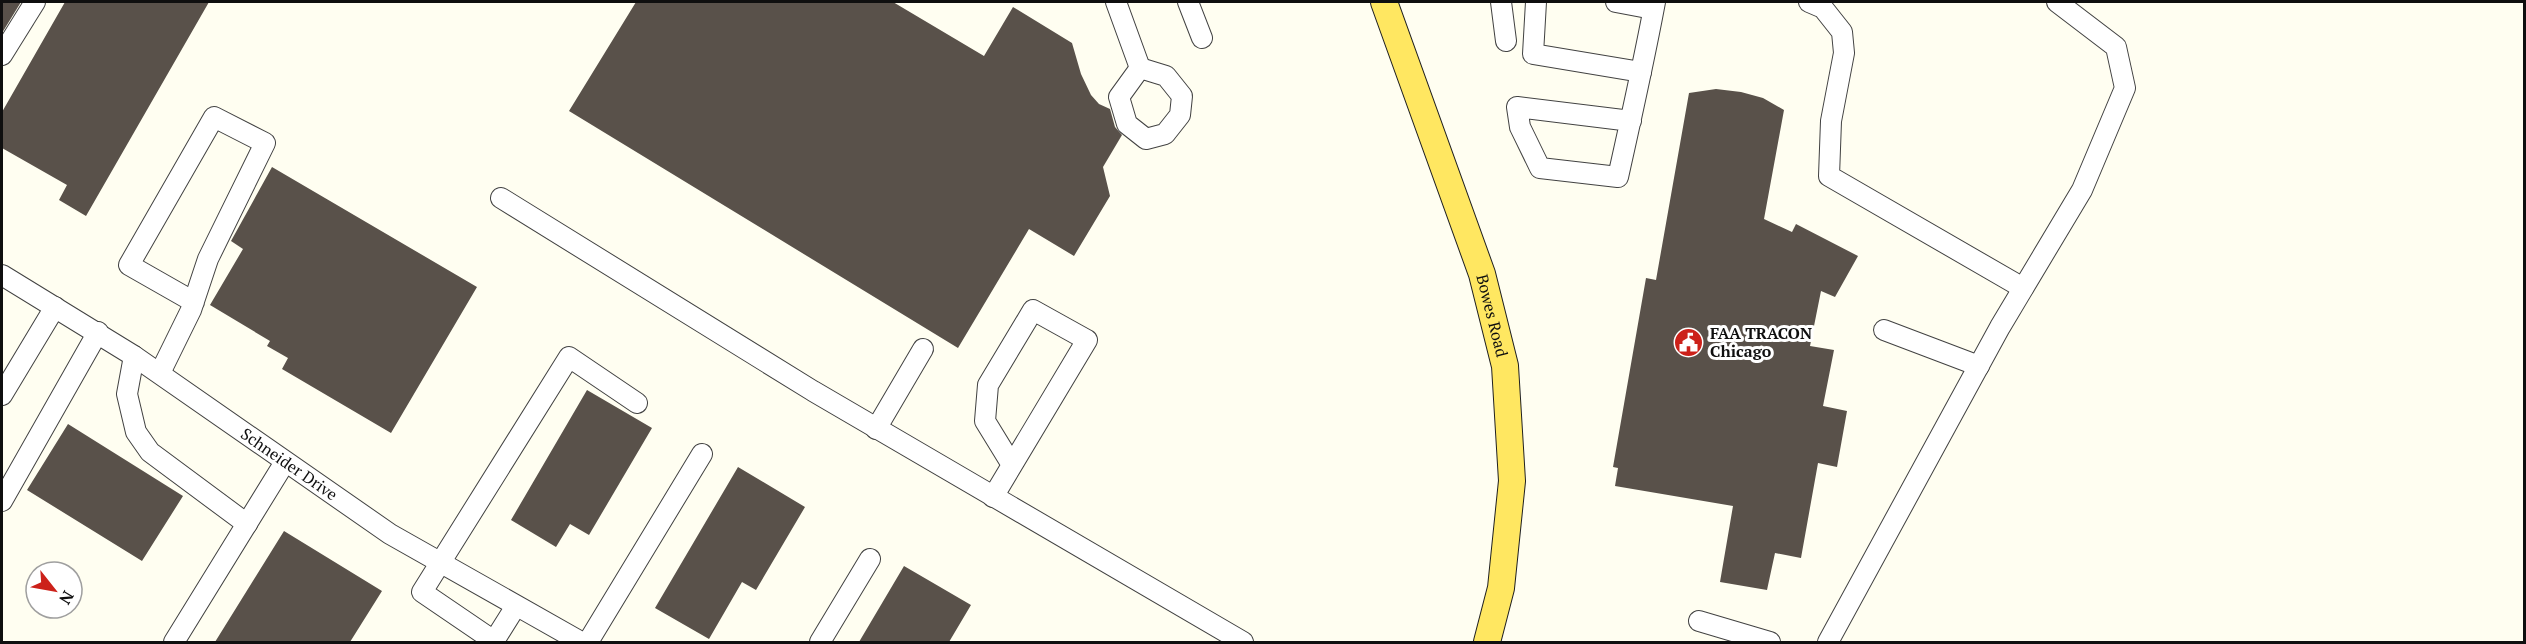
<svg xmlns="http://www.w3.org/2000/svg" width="2526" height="644" viewBox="0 0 2526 644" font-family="'PT Serif',serif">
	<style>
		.building { fill: #59514a }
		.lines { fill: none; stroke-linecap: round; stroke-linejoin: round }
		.minor-casing { stroke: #424242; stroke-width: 22 }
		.major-casing { stroke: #202020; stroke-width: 28 }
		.minor { stroke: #fff; stroke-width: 20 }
		.major { stroke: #ffe761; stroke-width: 26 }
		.labels { text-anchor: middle; stroke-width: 6; stroke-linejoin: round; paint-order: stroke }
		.street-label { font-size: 16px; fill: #0f0f0f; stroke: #fff }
		.poi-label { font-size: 16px; font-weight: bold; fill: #0f0f0f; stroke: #fff; text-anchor: start }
	</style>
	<rect width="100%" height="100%" fill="#fffef1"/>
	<path class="building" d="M2,2H21L2,33Z
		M65,2H209L86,216L59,200L67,185L2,148V112Z
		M636,2H893L984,56L1013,7L1072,43L1081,74L1091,95L1099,104L1110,109L1115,127L1122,135L1103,167L1110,196L1074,256L1029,229L958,348L569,111Z
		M1716,89L1741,92L1763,98L1784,110L1764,219L1792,232L1796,224L1858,256L1835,297L1821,291L1810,346L1834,350L1823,406L1847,411L1837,467L1818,463L1801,558L1775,553L1767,590L1720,582L1733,506L1615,486L1618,468L1613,467L1646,278L1656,280L1689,93Z
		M272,167L477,287L391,433L282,369L288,358L267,346L270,341L210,305L243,249L231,241Z
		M587,390L652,428L589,535L570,524L556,547L511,520Z
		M68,424L183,496L142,561L27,490Z
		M738,467L805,507L756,590L742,582L709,639L655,608Z
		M284,531L382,591L350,642H215Z
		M904,566L971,605L949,642H859Z"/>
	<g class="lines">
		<defs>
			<g id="minor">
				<path d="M1116,2L1140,68"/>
				<path d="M1188,2L1202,38"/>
				<path d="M1501,2L1506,41"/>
				<path d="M1536,2L1533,54L1641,72"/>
				<path d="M1616,2L1653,9"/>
				<path d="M1809,2L1823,8L1842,32L1844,53L1831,121L1829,176L2023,288"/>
				<path d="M2,55L35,2"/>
				<path d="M1140,68L1166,76L1182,96L1180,115L1165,134L1146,139L1127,124L1119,97Z"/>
				<path d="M1631,121L1517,107L1520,127L1540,168L1618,177C1631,119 1644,61 1655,2"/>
				<path d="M501,198L813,391L1243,642"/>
				<path id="s1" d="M2,275L134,356L390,534L581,642"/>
				<path d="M1884,330L1979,366"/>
				<path d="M134,356L127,394L136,432L150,452L247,524"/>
				<path d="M160,373L191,310L208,259L265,143L214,117L129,265L194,302"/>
				<path d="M2,395L55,307"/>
				<path d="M876,429L923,349"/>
				<path d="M993,497L1087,340L1033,310L988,385L985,421L1012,465"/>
				<path d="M2,501L98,332"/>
				<path d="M516,606L494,641L422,592L569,357L637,403"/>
				<path d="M1699,621L1770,642"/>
				<path d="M174,642L285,462"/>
				<path d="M588,642L702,454"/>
				<path d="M820,642L870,559"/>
				<path d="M1828,642L2000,327L2082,190L2125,88L2116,47L2057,2"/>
			</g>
			<g id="major">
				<path id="s2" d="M1384,2L1482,274L1505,366L1512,481L1501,588L1487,642"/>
			</g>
		</defs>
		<use href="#minor" class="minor-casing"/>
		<use href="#major" class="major-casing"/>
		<use href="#minor" class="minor"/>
		<use href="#major" class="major"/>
	</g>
	<defs>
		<symbol id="civic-disc" viewBox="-11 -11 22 22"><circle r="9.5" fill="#cc211a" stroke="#fff"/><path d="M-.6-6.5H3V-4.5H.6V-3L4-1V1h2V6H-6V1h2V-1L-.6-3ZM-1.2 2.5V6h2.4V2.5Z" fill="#fff"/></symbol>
	</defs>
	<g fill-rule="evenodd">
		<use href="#civic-disc" x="1672" y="326" width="33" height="33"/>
	</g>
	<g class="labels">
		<g class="street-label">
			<text dy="6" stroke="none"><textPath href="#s2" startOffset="332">Bowes Road</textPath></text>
			<text dy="6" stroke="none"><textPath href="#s1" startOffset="344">Schneider Drive</textPath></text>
		</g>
		<g class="poi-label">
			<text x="1710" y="339">FAA TRACON<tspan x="1710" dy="18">Chicago</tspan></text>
		</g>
	</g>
	<rect width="2526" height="644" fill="none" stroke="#0f0f0f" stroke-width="6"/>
	<g transform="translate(54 590) rotate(121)"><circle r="28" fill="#ffffff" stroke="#9f9f9f" stroke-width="1.5"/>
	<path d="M0-4.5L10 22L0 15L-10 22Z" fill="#cc211a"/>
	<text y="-9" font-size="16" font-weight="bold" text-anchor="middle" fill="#0f0f0f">N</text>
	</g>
</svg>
